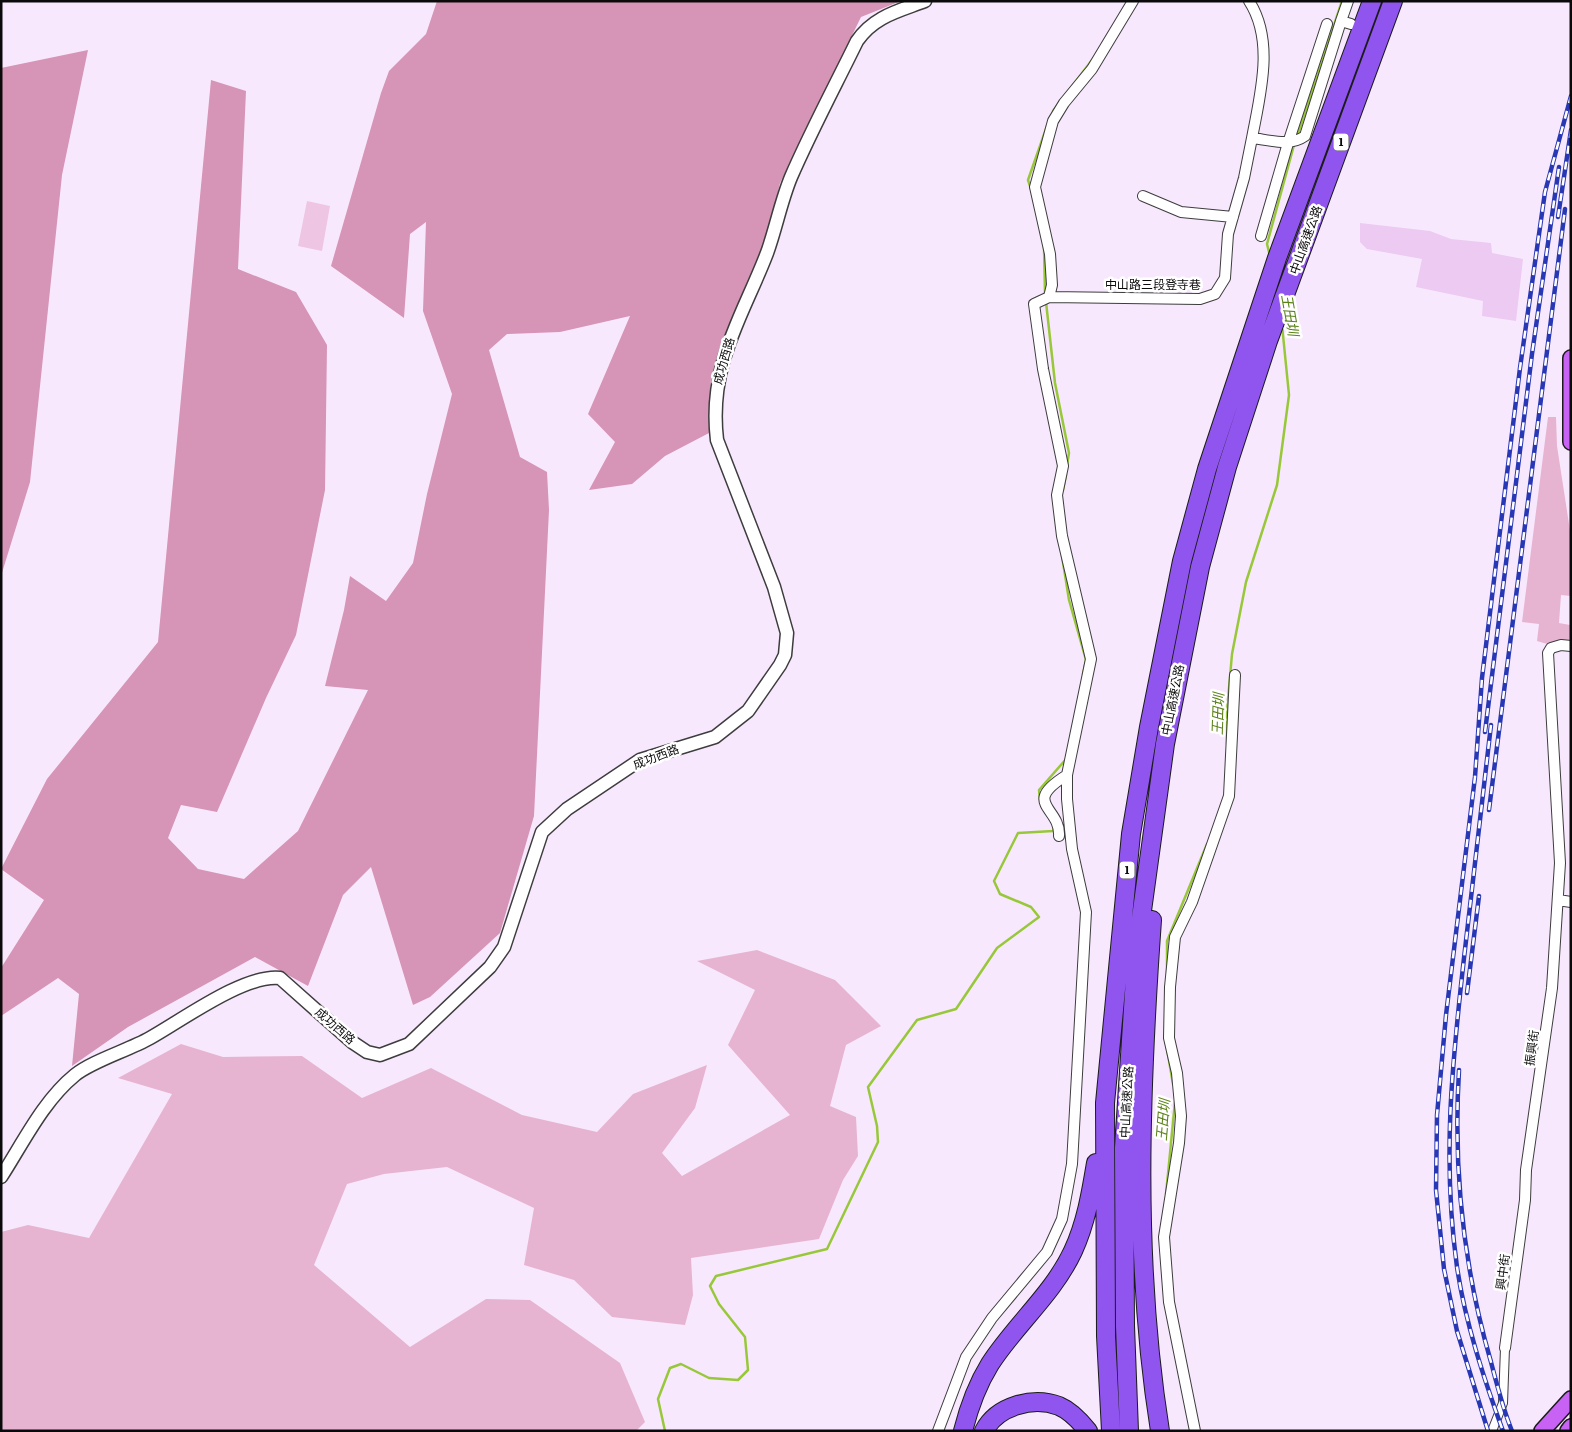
<svg xmlns="http://www.w3.org/2000/svg" width="1572" height="1432" viewBox="0 0 1572 1432" font-family="Literata,'Noto Sans TC',serif">
	<style>
		.farmland { fill: #eccaf2 }
		.green { fill: #e6b4d1 }
		.forest { fill: #d694b6 }
		.pitch { fill: #eec5e2 }
		.lines { fill: none; stroke-linecap: round; stroke-linejoin: round }
		.stream { stroke: #98c839; stroke-width: 2.5 }
		.pedestrian-casing { stroke: #3d3d3d; stroke-width: 10 }
		.minor-casing { stroke: #3d3d3d; stroke-width: 12 }
		.tertiary-casing { stroke: #3d3d3d; stroke-width: 15 }
		.primary-casing { stroke: #1b1b1b; stroke-width: 18 }
		.motorway-casing { stroke: #1b1b1b; stroke-width: 20 }
		.pedestrian { stroke: #fff; stroke-width: 8 }
		.minor { stroke: #fff; stroke-width: 10 }
		.tertiary { stroke: #fff; stroke-width: 12 }
		.primary { stroke: #c762f4; stroke-width: 15 }
		.motorway { stroke: #9155ef; stroke-width: 18 }
		.rail-casing { stroke: #2838b4; stroke-width: 4.5 }
		.rail { stroke: #fff; stroke-width: 2.5; stroke-dasharray: 8; stroke-linecap: butt }
		.labels { text-anchor: middle; stroke-width: 5; stroke-linejoin: round; paint-order: stroke }
		.shield { fill: #fff; stroke: #545454; stroke-width: 1 }
		.shield-label { font-size: 11px; font-weight: bold; fill: #0a0a0a }
		.street-label { font-size: 12px; fill: #0a0a0a; stroke: #fff }
		.water-label { font-size: 14px; font-style: italic; fill: #5b8218; stroke: #fff }
	</style>
	<rect width="100%" height="100%" fill="#f8e8fe"/>
	<path class="farmland" d="M1360,223L1430,231L1451,239L1491,243L1492,253L1523,259L1516,321L1482,316L1483,301L1416,287L1422,259L1367,249L1360,242Z"/>
	<path class="green" d="M1548,417H1556L1557,446L1571,537V596L1561,595L1559,623L1570,625V648H1551L1547,644L1537,641L1539,624L1522,622Z
		M757,950L835,980L881,1026L846,1045L830,1106L856,1117L858,1156L843,1180L819,1239L691,1258L693,1295L685,1325L612,1317L574,1280L524,1265L534,1208L447,1167L384,1174L347,1184L314,1265L410,1347L486,1299L530,1300L620,1363L645,1422L636,1431H1V1232L28,1225L89,1238L172,1094L118,1078L181,1044L223,1057L302,1056L362,1098L431,1068L522,1115L597,1132L633,1094L707,1065L695,1108L662,1153L682,1176L790,1115L728,1045L755,990L697,961Z"/>
	<path class="forest" d="M437,1H901L861,17L780,183L762,260L711,377L709,433L665,456L632,484L589,490L615,442L588,414L630,316L560,332L507,334L489,350L520,457L547,472L549,510L534,816L500,933L430,997L413,1005L371,867L343,895L308,986L255,957L128,1027L72,1066L79,994L58,978L1,1016V968L44,900L1,869L47,779L158,642L211,80L246,91L238,269L296,292L327,345L325,490L296,635L266,698L217,812L181,805L168,838L198,869L244,879L298,831L368,690L325,686L344,610L350,576L386,601L413,563L427,494L452,394L423,311L426,222L410,234L404,318L331,266L381,93L389,71L426,34Z
		M88,50L62,175L30,482L1,576V68Z"/>
	<path class="pitch" d="M307,201L330,206L322,251L298,246Z"/>
	<g class="lines">
		<path class="stream" d="M1053,111L1092,60
			M1297,137L1342,1
			M1031,189L1028,180L1047,126
			M1044,247L1045,294
			M1270,256L1267,244L1294,145
			M1046,302L1055,383L1069,453L1067,465
			M1063,490L1066,475
			M1062,556L1069,600L1086,660L1083,674
			M1227,744V711L1232,654L1246,582L1277,485L1289,395L1282,325
			M1040,800L1039,790L1067,758
			M1167,973V941L1207,844
			M1166,1043L1173,1084
			M1166,1194L1175,1102
			M665,1431L658,1399L670,1368L681,1364L709,1378L738,1380L748,1370L745,1337L719,1304L710,1286L716,1276L827,1249L878,1142L877,1126L868,1087L917,1020L956,1009L997,948L1039,917L1031,907L1000,894L994,881L1018,833L1053,831L1054,827"/>
		<defs>
			<path id="pedestrian" d="M1492,1431L1503,1403L1505,1348"/>
			<path id="minor" d="M1249,1C1275,41 1260,95 1252,138
				M1341,21L1348,1
				M1143,196L1181,212L1233,217
				M1261,236L1288,143L1327,24
				M1049,297L1052,285L1050,254L1035,187L1053,121L1064,103L1092,69L1133,1
				M1059,836C1061,807 1020,804 1067,775
				M1558,900L1571,902
				M1505,1348L1525,1200L1526,1170L1552,988L1560,863L1548,653L1551,648L1561,645L1571,646
				M938,1431L966,1357L992,1318L1047,1252L1062,1219L1072,1164L1086,912L1072,849L1067,799V775L1091,659L1062,536L1057,495L1063,466L1043,369L1034,304L1049,297L1200,299L1215,294L1225,278L1228,234L1244,178L1252,138C1269,140 1290,147 1305,136L1341,21L1351,24
				M1195,1431L1169,1302L1164,1237L1179,1143L1181,1116L1177,1073L1169,1038L1170,987L1175,937L1192,902L1229,796L1235,675"/>
			<path id="tertiary" d="M1,1177C23,1143 43,1101 75,1075C92,1061 129,1050 150,1038C181,1021 244,974 280,978L352,1042L367,1052L380,1055L409,1044L490,967L504,947L542,832L567,809L640,760L715,737L748,711L780,665L785,655L787,633L774,587L717,440C708,365 742,318 767,253C776,228 781,201 791,177C811,131 835,86 857,41C874,16 899,11 925,1"/>
			<path id="primary" d="M1571,358V442
				M1542,1431L1571,1399
				M1568,1431L1571,1427"/>
			<path id="motorway" d="M1152,920C1140,1089 1133,1262 1160,1431
				M963,1431C969,1407 977,1385 990,1364C1015,1325 1053,1294 1073,1251C1086,1223 1091,1193 1096,1163
				M984,1431C997,1406 1033,1396 1059,1406C1071,1411 1080,1421 1088,1431
				M1111,1431L1106,1336L1105,1103L1131,834L1149,727L1182,561L1207,469L1277,258L1372,1
				M1129,1431L1125,1326L1124,1148L1137,947L1165,744L1200,567L1227,467L1268,341L1393,1"/>
		</defs>
		<use href="#pedestrian" class="pedestrian-casing"/>
		<use href="#minor" class="minor-casing"/>
		<use href="#tertiary" class="tertiary-casing"/>
		<use href="#primary" class="primary-casing"/>
		<use href="#motorway" class="motorway-casing"/>
		<use href="#pedestrian" class="pedestrian"/>
		<use href="#minor" class="minor"/>
		<use href="#tertiary" class="tertiary"/>
		<use href="#primary" class="primary"/>
		<use href="#motorway" class="motorway"/>
		<defs>
			<path id="rail" d="M1558,217L1571,130
				M1491,725C1482,803 1473,880 1464,958C1452,1065 1442,1160 1457,1267C1465,1322 1484,1379 1503,1431
				M1485,732L1532,354L1559,167
				M1489,810L1565,209
				M1467,993L1479,896
				M1459,1070C1453,1170 1463,1266 1491,1362C1497,1385 1503,1409 1512,1431
				M1488,1431L1457,1331L1444,1269L1436,1190L1437,1115L1446,1015L1475,777L1482,678L1520,368L1545,192L1571,96"/>
		</defs>
		<use href="#rail" class="rail-casing"/>
		<use href="#rail" class="rail"/>
	</g>
	<g class="labels">
		<g class="shield">
			<rect x="1333.5" y="133.5" width="15" height="17" rx="4"/>
			<rect x="1119.5" y="861.5" width="15" height="17" rx="4"/>
		</g>
		<g class="shield-label">
			<text x="1341" y="146">1</text>
			<text x="1127" y="874">1</text>
		</g>
		<g class="street-label">
			<text transform="translate(1306 240) rotate(-70)" y="4">中山高速公路</text>
			<text x="1153" y="289">中山路三段登寺巷</text>
			<text transform="translate(724 361) rotate(-74)" y="4">成功西路</text>
			<text transform="translate(1173 700) rotate(-79)" y="4">中山高速公路</text>
			<text transform="translate(656 757) rotate(-21)" y="4">成功西路</text>
			<text transform="translate(335 1026) rotate(41)" y="4">成功西路</text>
			<text transform="translate(1532 1048) rotate(-82)" y="4">振興街</text>
			<text transform="translate(1127 1102) rotate(-87)" y="4">中山高速公路</text>
			<text transform="translate(1503 1272) rotate(-82)" y="4">興中街</text>
		</g>
		<g class="water-label">
			<text transform="translate(1290 315) rotate(80)" y="5">王田圳</text>
			<text transform="translate(1218 714) rotate(-88)" y="5">王田圳</text>
			<text transform="translate(1163 1120) rotate(-85)" y="5">王田圳</text>
		</g>
	</g>
	<rect width="1572" height="1432" fill="none" stroke="#0a0a0a" stroke-width="5"/>
</svg>
